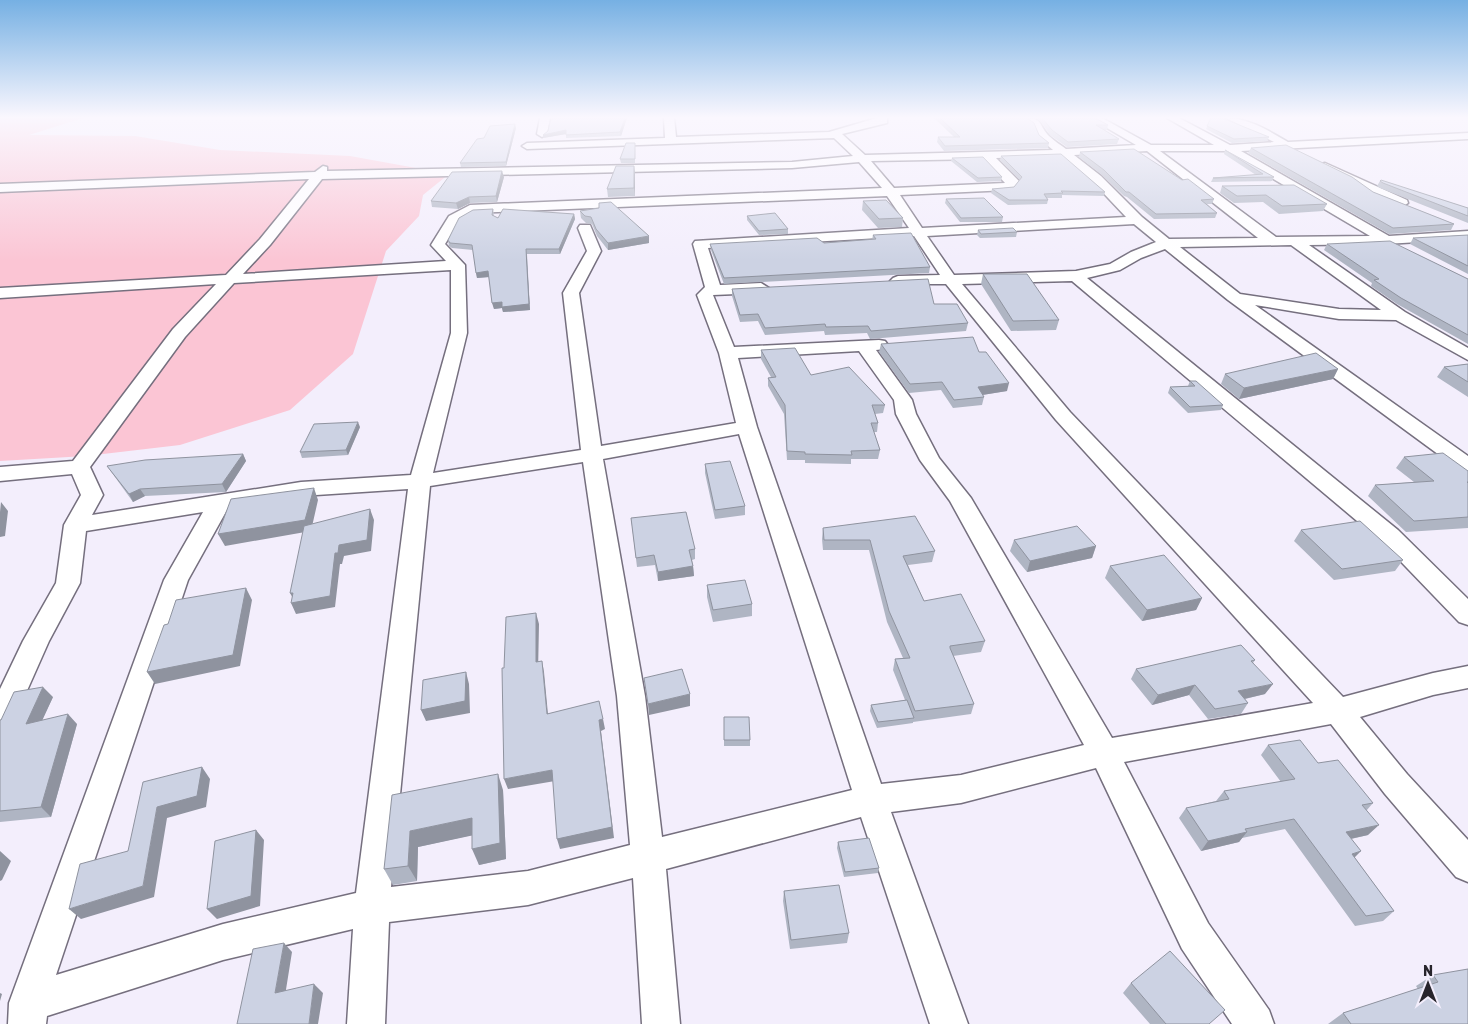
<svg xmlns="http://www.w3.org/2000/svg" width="1468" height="1024" viewBox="0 0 1468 1024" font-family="Rubik,sans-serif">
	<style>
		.green { fill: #fbc5d4 }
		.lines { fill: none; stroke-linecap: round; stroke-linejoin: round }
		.street-casing { stroke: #756f7e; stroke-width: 3 }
		.street { fill: #fff; fill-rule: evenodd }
		.wall { fill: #afb5c3 }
		.shaded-wall { fill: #8f939f }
		.building { fill: #ccd2e3; stroke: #8f939f }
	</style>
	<rect width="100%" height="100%" fill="#f3eefc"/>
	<path class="green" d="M0,118H83L29,135L135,136L220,150L350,156L449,174L423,195L419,216L386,251L353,354L290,410L180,445L86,456L0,461Z"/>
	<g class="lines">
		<defs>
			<path id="street" d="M540,118H550L547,134L542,137L537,134Z
				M664,118H674L676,137L829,132L877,118H887V123L842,134L865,155L1053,150L1039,138L1034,127L1024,118C1044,118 1038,125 1049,136C1054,141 1061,145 1066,149L1136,145L1090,118H1102L1151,145H1214L1167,118H1179L1230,145L1274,142L1226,118C1249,118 1269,131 1288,142L1468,133V139L1241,151L1389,236L1468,231V239L1386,244L1309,245L1405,312L1468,348V360L1396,320L1339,319L1255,305L1468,456V472L1461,471L1228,300L1165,249L1141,258L1120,270L1087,278L1398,530L1468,599V625L1459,622L1382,542L1072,281L962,284L1070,412L1343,697L1433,673L1468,666V688L1433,695L1360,717L1407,774L1468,840V882L1456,877L1385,794L1331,724L1124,762L1208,923L1269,1010L1274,1024H1232L1182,949L1096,768L961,803L891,812L968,1024H930L861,817L666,869L680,1024H642L633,878L528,905L389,922L385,1024H347L353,929L223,960L47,1016L46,1024H8L9,1003L164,580L203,512L86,531L80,583L49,641L10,729L0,732V689L23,641L56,583L64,525L81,495L72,474L0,481V467L73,461L173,329L216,284L0,298V288L226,275L260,239L309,179L0,192V184L315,172L323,166L327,167V171L792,162L853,156L834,138L527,149L522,146L527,143L665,138ZM1147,151L1258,238L1169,239L1142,217L1101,176L1074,155ZM1160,151H1226L1370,236L1276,237ZM1061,156L1093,182L1126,217L922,228L900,195L1009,190L1013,189L1019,181L996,158ZM983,159L1005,183L894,188L871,161ZM859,162L882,188L470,205L449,216L431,245L446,261L243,274L270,245L322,179L792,168ZM887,196L909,228L695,241L693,244L705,287L697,295L719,353L736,423L601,446L579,293L601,251L590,225H580L578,228L587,251L563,293L581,450L433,473L467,333L465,265L445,244L459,222L473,213ZM1134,224L1156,242L1131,252L1110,264L1076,271L954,275L927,236ZM914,236L940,275L898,276L893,278L890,281L893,284H946L1056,420L1313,703L1112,738L971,498L939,458L916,414L912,400L876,350L885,349L888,345L885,341L879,340L734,347L713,295L761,293L769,288L761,283L720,285L708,248ZM1291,245L1381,310L1339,309L1240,294L1180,247ZM451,270V333L411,475L301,482L92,515L103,495L90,467L185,337L234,283ZM859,351L894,400L896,414L920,460L950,501L1084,745L961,775L881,784L757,427L738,358ZM739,434L852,790L662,837L645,696L603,459ZM583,462L617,696L630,845L528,871L391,887L430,486ZM408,489L356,893L223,924L56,975L188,580L228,508L301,496Z
				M1325,163L1407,200L1408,203L1402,207L1321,168V164Z"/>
		</defs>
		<use href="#street" class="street-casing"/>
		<use href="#street" class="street"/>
	</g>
	<path class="wall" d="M553,118H627L621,136L566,138V134L543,138V135L548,131Z
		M934,118H1027L1039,135L1049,143L1048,148L944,151L937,142L938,137H954Z
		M1032,118H1095L1108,125L1107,130H1104L1119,139L1117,144L1067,147L1050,135L1039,119Z
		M1211,118L1269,137L1267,141L1232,143L1206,129Z
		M516,128L506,166L461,167L460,163L484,138Z
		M635,147V163H621L620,159Z
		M1251,148L1373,192L1454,224L1451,230L1389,234L1248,153Z
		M1225,150L1274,177L1272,181L1211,182L1213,178L1256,175L1224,154Z
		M1080,152L1214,199L1212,204H1207L1217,213L1215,218L1154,219L1127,197L1124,196L1102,175L1079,157Z
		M1001,156L1105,192L1104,196L1062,195V198H1047L1048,200L1047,204L1008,205L991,193L992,189L1014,187L1020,180L1000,160Z
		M952,158L1002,177L1001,181L977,182L951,161Z
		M634,166L635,196L608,197L607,189Z
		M504,177L497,202L470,203L458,209L432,207L431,201Z
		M1380,181L1468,208V223L1380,188L1377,186Z
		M1222,186L1327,204L1323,211L1279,214L1263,202L1234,203L1220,193Z
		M946,199L1003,217L1002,222H960L945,203Z
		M863,201L903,218L902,227L878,228L862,210Z
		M599,208L649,243L608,250L597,236L592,224L586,223L581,218L580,211Z
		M493,209L494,216L498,218L574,214L575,219L560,254H527L530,310L503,312L502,308L494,309L489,277L477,278L473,250L452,248L449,246L448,240Z
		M747,216L788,229V234L759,235L747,220Z
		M978,230L1017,232L1016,237L980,238L977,235Z
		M873,235L930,267L929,273L724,284L711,250L710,244L824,243L872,240Z
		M1468,235V274L1410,244L1413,238Z
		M1327,244L1468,279V344L1397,304L1371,286L1372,283L1324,250Z
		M983,274L1059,320L1056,330L1011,331L981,284Z
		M732,289L934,304L968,323L966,331L870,339L867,333L825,335L824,331L765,335L758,321L740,322L732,296Z
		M881,344L979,352L1007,391L982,395L984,397L982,405L953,408L941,390L909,393L879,352Z
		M761,350L811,375L885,405L883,413L875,414L878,423L877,432H874L880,450L878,459H851V464L805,463V460H787L784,414L768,386V378L771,377L761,359Z
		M1468,364V397L1437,377L1444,367Z
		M1338,369L1333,379L1239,399L1221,384L1225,374Z
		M1190,381L1223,405L1221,410L1188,413L1168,393L1170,387L1188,386Z
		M360,427L348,455L302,458L300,452Z
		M243,454L246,461L226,492L145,496L133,502L107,466Z
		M1404,457L1468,471V528L1406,532L1368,496L1375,485L1414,482L1396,468Z
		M705,464L745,506V515L715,519L705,473Z
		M631,518L695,549V559L692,560L693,566L694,576L658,581L655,565L637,567Z
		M823,528L935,551L932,562L908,565L924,601L985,641L981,652L953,656L974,704L971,714L913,722V723L877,728L870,711L871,705L905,700L893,670L895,659L903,658L887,622L869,550H823L822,539Z
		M1301,530L1403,560L1395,571L1334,580L1294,541Z
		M1014,540L1096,546L1092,558L1027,572L1010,551Z
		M1110,566L1202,598L1196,610L1142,621L1105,578Z
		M707,585L752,604V616L713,622L707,597Z
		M1255,660L1253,663L1265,694L1245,699L1248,703L1241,714L1208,719L1189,695L1152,705L1131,679L1136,669Z
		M53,697L42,720L77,724L51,817L0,822V720Z
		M724,717L750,740V746H724Z
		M1268,745L1318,763L1373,803L1366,811L1368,835L1351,839L1355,858L1394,911L1383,921L1355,926L1285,829L1242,838L1239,842L1201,851L1179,818L1186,808L1216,801L1224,791L1281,782L1261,755Z
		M503,790L506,859L479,865L472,835L418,847L417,881L393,885L384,869Z
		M838,842L879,868L878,873L844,877L837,848Z
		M784,891L849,933L847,943L790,949L783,901Z
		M1433,975L1468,1024H1328L1343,1013L1418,989L1416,986Z
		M1131,983L1209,1024H1150L1123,993Z"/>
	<path class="shaded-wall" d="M625,118H627L621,136L620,132Z
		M515,124L516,128L506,166V162Z
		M566,130V134L543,138V135Z
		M634,166L635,174V196L634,188Z
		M502,171L504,177L497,202L496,196Z
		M469,197L470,203L458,209L456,203Z
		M574,214L575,219L560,254L559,249Z
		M649,236V243L608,250V243Z
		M526,249L530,310L503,312L502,308L494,309L492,303Z
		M488,271L489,277L477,278L476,273Z
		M1338,369L1333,379L1239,399L1244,388Z
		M1009,383L1007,391L976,396L978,387Z
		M358,422L360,427L348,455L346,450Z
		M243,454L246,461L226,492L222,484Z
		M314,488L318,500L311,531L225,546L218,534Z
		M140,489L145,496L133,502L129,494Z
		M1,502L8,511L5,536L0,537V512Z
		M370,509L374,520L371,551L344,556L342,564H340L335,607L296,614L291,603L295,602L290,593L335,553L339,545Z
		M1096,546L1092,558L1027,572L1030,561Z
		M693,566L694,576L658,581V572Z
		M246,588L252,600L240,666L155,684L147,672Z
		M1202,598L1196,610L1142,621L1147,610Z
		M536,613L539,624L538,673L536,662Z
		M542,661L544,672L549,725L547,714Z
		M466,672L469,684L470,713L426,721L421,710Z
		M1273,684L1265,694L1231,702L1238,691Z
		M1195,685L1189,695L1152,705L1158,695Z
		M43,687L53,697L36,734L26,724Z
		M690,694V706L649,715L648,704Z
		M68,714L77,724L51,817L41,807Z
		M603,719L605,729L601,731L614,838L560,849L557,839L599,720Z
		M202,767L210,779L206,807L167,818L154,897L81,919L69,909L143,886L157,807Z
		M552,770L555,781L508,789L504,779Z
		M498,774L503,790L506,859L479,865L472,849Z
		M472,818L479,834L418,847L417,881L408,866L410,831Z
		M1379,825L1368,835L1336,842L1346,832Z
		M256,830L264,840L260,906L217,919L207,909Z
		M1247,832L1239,842L1201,851L1208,841Z
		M0,851L11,861L2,880L0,881Z
		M1361,851L1351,861L1352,854Z
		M284,943L292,952L284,1002L275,993Z
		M314,984L323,993L318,1024H309Z
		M0,993L2,994L0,1001Z"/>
	<path class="building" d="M553,118H625L620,132L566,135V130L543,135L548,131L550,122Z
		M940,118H1027L1034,123L1039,135L1049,143L945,146L938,137H960Z
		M1042,118H1095L1108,125H1096L1119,139L1068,142L1052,130Z
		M1211,118H1222L1269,137L1234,139L1207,126Z
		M515,124L506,162L460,163L477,139L484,138L490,126Z
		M626,143H635V159H620Z
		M1286,145L1352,177L1373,192L1454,224L1393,228L1251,148Z
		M1134,149L1182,180L1188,179L1214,199L1201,200L1217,213L1156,214L1129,192H1126L1104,170L1080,152Z
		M1225,150L1274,177L1213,178L1263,174Z
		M1061,154L1105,192L1061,191L1063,193L1044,194L1048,200H1009L992,189L1014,187L1022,177L1001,156Z
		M983,157L1002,177L978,178L952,158Z
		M616,166H634V188L607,189Z
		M502,171L496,196L469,197L456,203L431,201L452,172Z
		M1381,180L1468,208V216L1383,183L1380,181Z
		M1294,185L1327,204L1282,206L1266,195L1237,196L1222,186Z
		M984,198L1003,217L961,218L946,199Z
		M886,200L903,218L879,219L863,201Z
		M611,202L649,236L608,243L596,229L591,217L585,216L580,211L599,208V203Z
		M493,209L492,215L498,218L503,209L574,214L559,249H526L529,304L502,307V302L492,303L488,271L476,273L472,245L450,243L448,240L459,218L473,210Z
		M775,213L788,229L759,231L747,216Z
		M1013,228L1017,232L981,234L978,230Z
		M911,233L930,267L724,278L710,244L817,238L824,243L876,239L873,235Z
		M1468,235V266L1413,238Z
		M1390,241L1468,279V335L1401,298L1374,280L1379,279L1327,244Z
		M983,274H1027L1059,320L1013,321Z
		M928,279L934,304H957L968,323L871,331L868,326L826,327L825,324L765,328L758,314L740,315L732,289Z
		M973,337L979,352H986L1009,383L978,387L984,397L954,400L942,382L910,384L881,344Z
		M795,348L811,375L849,367L885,405H872L878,423H871L880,450L851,451L852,455L805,454V452L787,451L785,405L768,378L776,377L761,350Z
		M1316,353L1338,369L1244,388L1225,374Z
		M1468,364V382L1444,367Z
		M1190,381H1196L1223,405L1190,407L1170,387L1195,386Z
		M358,422L346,450L300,452L314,424Z
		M1443,453L1468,471V482H1467L1468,483V517L1414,521L1375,485L1434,481L1404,457Z
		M243,454L222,484L140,489L129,494L107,466L145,460Z
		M730,461L745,506L715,510L705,464Z
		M314,488L305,520L218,534L231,499Z
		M370,509L367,540L339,545L338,553H335L330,596L291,603L293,593H290L304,526Z
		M686,512L695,549L689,550L693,566L658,572L654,555L636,558L631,518Z
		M915,516L935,551L903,556L924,601L961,594L985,641L950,646V648L974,704L915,711L895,659L910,658L889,611L870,540H824L823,528Z
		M1360,521L1403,560L1342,569L1301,530Z
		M1077,526L1096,546L1030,561L1014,540Z
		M1164,555L1202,598L1147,610L1110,566Z
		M745,580L752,604L713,610L707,585Z
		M246,588L233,655L147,672L164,625L168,624L176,600Z
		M536,613V662L542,661L547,714L599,701L603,719L599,720L612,827L557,839L552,770L504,779L502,668H504L506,617Z
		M1241,645L1255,660L1251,661L1273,684L1238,691L1248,703L1215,709L1195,685L1158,695L1136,669Z
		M682,669L690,694L648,704L644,678Z
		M466,672L465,701L421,710L423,680Z
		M43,687L26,724L68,714L41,807L0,811V720H1L14,692Z
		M907,700L914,718L878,722L871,705Z
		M724,717H749L750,740H724Z
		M1300,740L1318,763L1338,760L1373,803L1362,805L1379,825L1346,832L1361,851L1352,854L1394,911L1366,916L1294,819L1245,829L1247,832L1208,841L1186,808L1229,799L1224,791L1295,779L1268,745Z
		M202,767L197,796L157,807L143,886L69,909L80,864L128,851L143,782Z
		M498,774L500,843L472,849V818L410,831L408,866L384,869L392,795Z
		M256,830L251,896L207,909L215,841Z
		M869,838L879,868L845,872L838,842Z
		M839,885L849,933L791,940L784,891Z
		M284,943L275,993L314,984L309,1024H237L253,949Z
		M1170,951L1225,1010L1209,1024H1166L1131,983Z
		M1468,969V1024H1351L1343,1013L1438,982L1433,975Z"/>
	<linearGradient id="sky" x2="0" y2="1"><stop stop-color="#76b0e3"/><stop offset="0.45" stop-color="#faf7fe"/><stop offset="1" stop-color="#faf7fe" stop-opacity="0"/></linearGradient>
	<rect width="1468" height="261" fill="url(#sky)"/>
	<g transform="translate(1428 984)" stroke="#f3eefc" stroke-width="4" paint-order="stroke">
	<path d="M0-4L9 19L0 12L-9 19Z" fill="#28252c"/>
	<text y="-8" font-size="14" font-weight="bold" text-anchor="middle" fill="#28252c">N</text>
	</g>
</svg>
